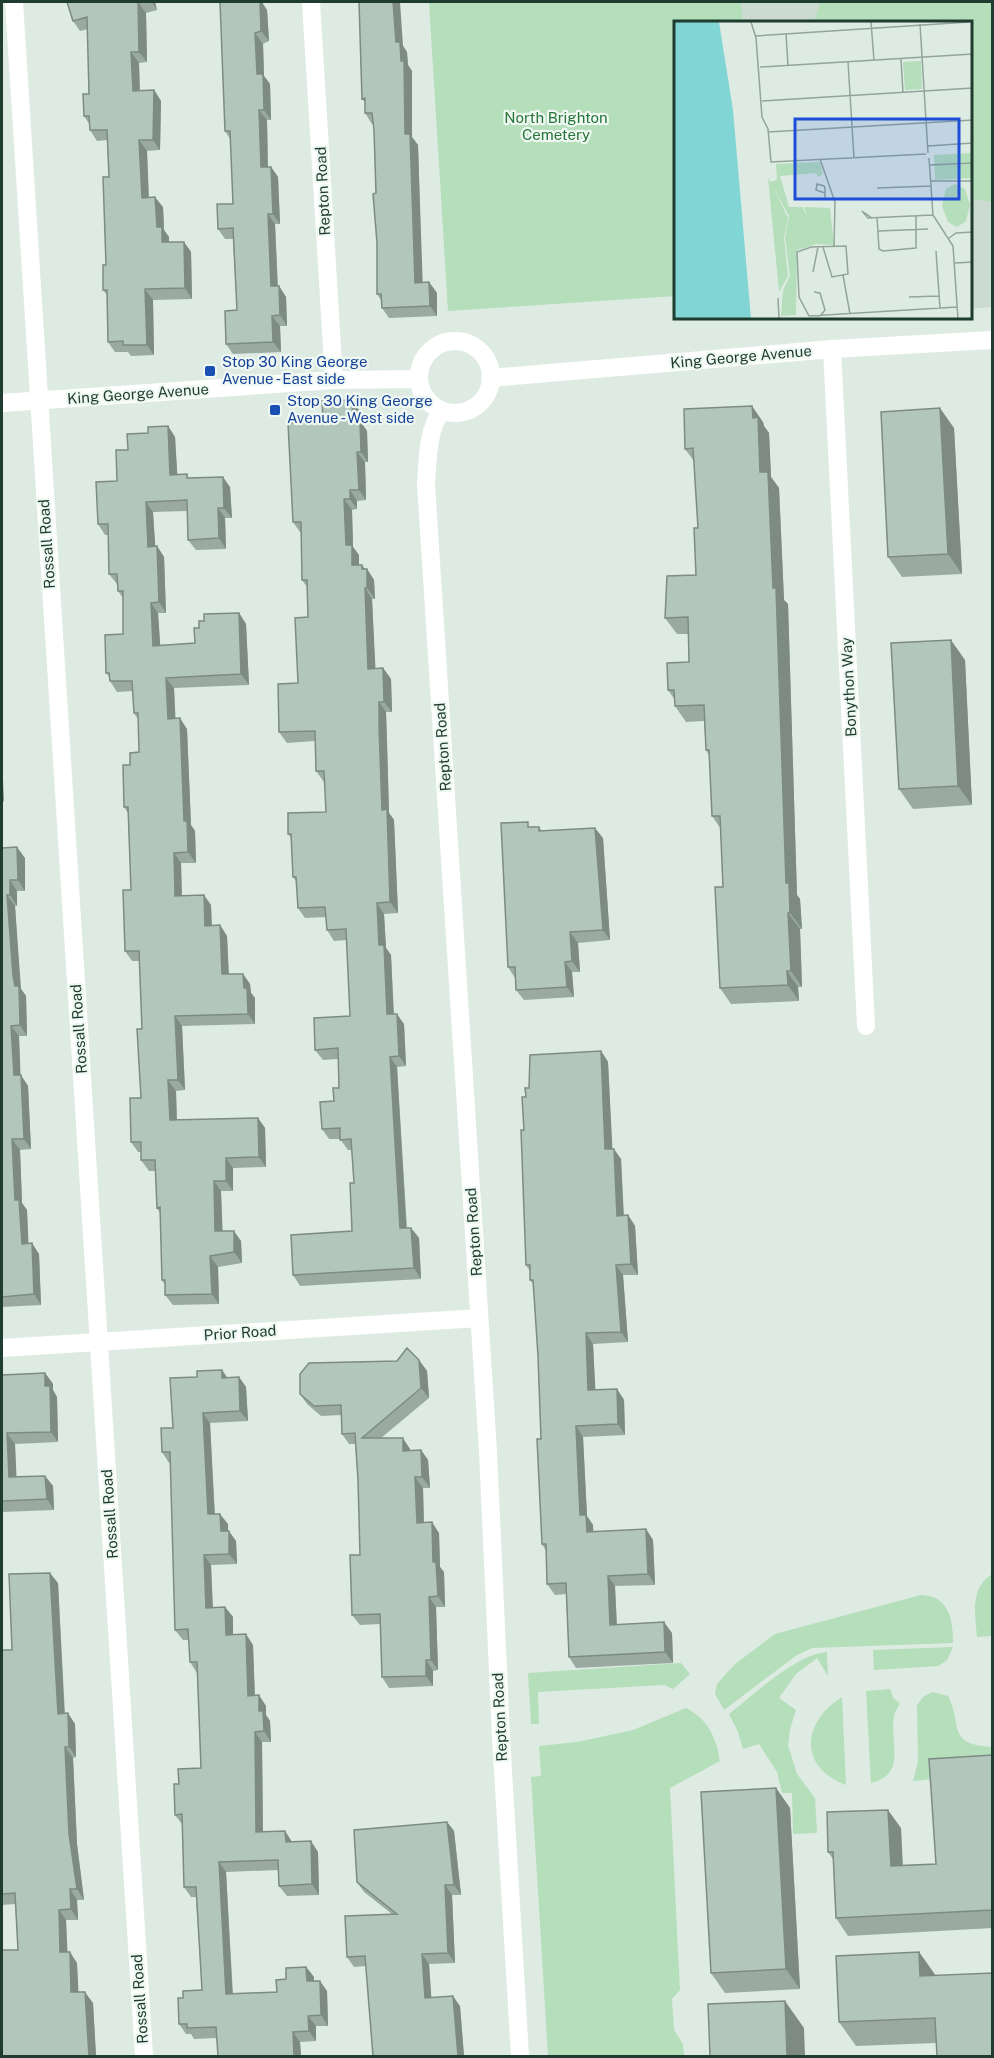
<svg xmlns="http://www.w3.org/2000/svg" width="994" height="2058" viewBox="0 0 994 2058" font-family="'Public Sans',sans-serif">
	<style>
		.built { fill: #ccdbd2 }
		.green { fill: #b5deba }
		.lines { fill: none; stroke-linecap: round; stroke-linejoin: round }
		.minor { stroke: #fff; stroke-width: 18 }
		.tertiary { stroke: #fff; stroke-width: 18 }
		.wall { fill: #9aaaa2 }
		.shaded-wall { fill: #7d8b84 }
		.building { fill: #b3c6bc; stroke: #7d8b84; stroke-width: 1.5 }
		.transit-dot { fill: #1a4fb4; stroke: #eff8f2; stroke-width: 2 }
		.labels { text-anchor: middle; stroke-width: 4.5; stroke-linejoin: round; paint-order: stroke }
		.park-label { font-size: 15px; fill: #267538; stroke: #eff8f2 }
		.street-label { font-size: 15px; fill: #1e3c2f; stroke: #eff8f2 }
		.transit-label { font-size: 15px; fill: #164399; stroke: #eff8f2; text-anchor: start }
		.inset-road { fill: none; stroke: #91a59b; stroke-width: 1.5 }
		.view { fill: #1d4ed8; fill-opacity: 0.15; stroke: #1d4ed8; stroke-width: 3 }
		.inset-edge { fill: none; stroke: #1e3c2f; stroke-width: 3 }
	</style>
	<rect width="100%" height="100%" fill="#deebe3"/>
	<path class="built" d="M741,2H992V307L972,309V22H743Z"/>
	<path class="green" d="M429,2H741L743,22H676V296L448,311Z
		M820,2H992V202L972,199V22H814Z
		M992,1574V1636L977,1637C975,1614 970,1588 992,1574Z
		M921,1595C949,1596 953,1619 953,1643L812,1648L797,1655L724,1710L715,1694L717,1684L735,1664L775,1634Z
		M953,1647L947,1660L939,1666L874,1670L873,1650Z
		M827,1652L828,1676L817,1658L796,1674L779,1698L796,1710L790,1729L788,1745L797,1774L815,1798L817,1833L793,1834L792,1793H782L777,1772L759,1744L743,1749L738,1732L729,1714C754,1695 796,1654 827,1652Z
		M681,1663L690,1674L673,1689L664,1685L538,1692L539,1724H531L528,1673Z
		M890,1689L894,1699L900,1703C898,1707 895,1712 894,1716C889,1741 908,1774 871,1783L866,1691Z
		M933,1692L948,1696C963,1726 946,1744 992,1747V1773L913,1781L918,1762L917,1705L924,1696Z
		M842,1697L846,1785C798,1767 802,1722 842,1697Z
		M686,1708C709,1720 716,1738 720,1761L670,1788L680,1990L672,1999L674,2030L683,2044L684,2056H548L531,1777L541,1776L539,1746L577,1742L633,1730Z"/>
	<g class="lines">
		<path class="minor" d="M14,2L144,2056
			M311,2L334,380
			M832,349L866,1026
			M441,411C427,433 428,459 426,484L488,1452L501,1737L520,2056
			M2,1348L479,1318"/>
		<path class="tertiary" d="M419 377a36 36 0 1 1 72 0a36 36 0 1 1-72 0Z
			M490,378L832,349L992,340
			M2,403L334,380L418,379"/>
	</g>
	<path class="wall" d="M67,2H155L157,10L146,13L147,62L139,63L140,91L154,90L161,101L160,150L147,151L149,197L163,207L164,230L169,237V242H184L191,252L192,299L153,300L154,355L131,356L128,352H115L108,342L107,295L103,290L106,265L109,177L107,140L97,141L90,130V125L84,116L89,94L88,29L80,31L73,21Z
		M263,4L267,10L269,41L263,44L264,76L270,84L271,120H267L268,167H271L278,177L280,224H275L278,286H279L286,297L287,326H280L281,352L233,354L226,344L237,310L233,239H225L218,229L233,204L231,140L225,131Z
		M403,46L407,52L408,65L412,71V137L418,145L422,283L429,282L437,293V316L389,318L382,308L381,300L377,294V243L374,130L373,124H372L365,113V102L362,99Z
		M359,410L360,421L367,431L368,462H365L366,500L357,501V509L352,510L353,547L359,555V565L365,569H367L374,580L375,599H372L375,669L383,668L391,679L392,712H386L387,738L389,813L394,820L398,913L384,914L386,948L391,955L394,1014L404,1024L406,1066L397,1067L407,1228H411L419,1238L421,1279L300,1286L293,1275L352,1231L354,1183L352,1150H348L340,1139H329L322,1129L339,1088L338,1059L323,1060L315,1050L350,1016L347,940L334,941L327,930L326,917L305,918L298,908L297,882L293,877L291,838L288,834L326,812L325,782H324L316,771L315,741L287,743L279,732L298,683L308,617L307,587L302,580L301,532H300L293,522L323,421Z
		M763,422L764,426L769,433L771,477L779,488L784,600L788,604L797,895L800,899L802,929H800L802,987H798L799,1001L731,1004L720,988L723,887L721,829L712,816L709,755L706,750L704,721L686,722L675,706V700L668,690L689,662L688,634H677L665,618L696,575L698,528L694,461L685,449Z
		M168,426L175,437L177,475L187,474L189,478L230,487L232,518H225L226,549L196,550L188,540L187,511L153,512L155,546H157L164,557L166,613H158L160,645L195,643L199,628L204,621L239,613L246,624L249,685L174,688L175,718L187,729L191,825L195,831L196,863H181L182,896L211,905L212,926L220,925L227,936L229,974H243L250,984L251,993L255,998V1024L182,1026L185,1090L176,1091L177,1120L258,1118L265,1128L266,1167L233,1168V1191H221L222,1231L241,1241L242,1263L218,1267L219,1304L173,1305L165,1295V1285L162,1280L160,1213L157,1208L156,1171H149L141,1160V1152H138L131,1142L141,1098L142,1029L140,961H132L125,951L131,890L128,813L124,807L130,765L139,752L138,719L134,713L133,691L117,692L110,681V677L106,673L123,634V598L118,591L117,584L109,574L108,535H105L98,524L117,481L128,450Z
		M954,428L962,574L902,577L888,557Z
		M965,660L972,805L913,809L899,789Z
		M532,827H539L542,831L603,838L610,940L578,943L580,972H572L574,997L524,1000L516,990L515,978L508,967Z
		M2,848L25,858V891H17V906H15L20,986L21,989L26,996L27,1036H19L20,1075L28,1086L31,1149L20,1150L22,1203L27,1210L28,1244L39,1254L41,1305L2,1307Z
		M601,1051L608,1062L612,1149L621,1159L624,1216L628,1215L635,1226L638,1275H623L628,1342L593,1344L595,1390L617,1389L624,1400L625,1435L583,1437L587,1516L593,1525V1532L646,1529L653,1540L655,1585L615,1586L617,1624L672,1633L673,1663L576,1668L569,1657L566,1594L555,1595L547,1584L546,1551L542,1544L541,1439L538,1356L534,1285L530,1280V1271L526,1265L524,1130L529,1088Z
		M419,1360L427,1371L429,1398L381,1438L410,1449V1450H421L428,1460L430,1488H423L424,1522L439,1533L440,1567L444,1572L445,1607H436L438,1670L433,1671V1686L389,1688L382,1677L380,1624L360,1625L352,1615L360,1555L358,1480L355,1444H349L342,1434L341,1415L321,1416L307,1404L300,1394Z
		M45,1373L53,1384V1390L57,1397L58,1442L15,1444L16,1477L45,1476L53,1486L54,1510L2,1512V1375Z
		M239,1377L246,1387L248,1421L210,1423L215,1514L228,1524V1531L236,1541L237,1564L211,1565L213,1607H225L233,1617V1635L253,1645L255,1695L266,1706V1715L270,1721L271,1742H262L263,1832L285,1831L292,1842L318,1852L319,1895L287,1896L279,1886V1870L226,1872L233,1994L277,1992L286,1979L306,1967L314,1977V1981L327,1991L328,2026H316V2041L300,2042L301,2056H218L217,2038L194,2039L191,2034H186L179,2024L183,1998L202,1990L196,1897H191L184,1887L182,1824L175,1815L179,1784L201,1768L197,1673L190,1662L189,1640H183L175,1630L171,1462L169,1463L162,1452L173,1428L227,1378Z
		M58,1583L65,1714L75,1724L76,1757L73,1758L77,1844L84,1900H77L78,1920H66L67,1952L77,1963L78,1992L93,2003L96,2056H2L18,1950L15,1904L2,1905V1650H12Z
		M993,1755V1928L848,1936L836,1918L833,1859L828,1852L901,1828L903,1865L936,1864Z
		M776,1788L790,1808L800,1989L725,1993L711,1973Z
		M447,1822L454,1831L461,1895H452L455,1963L429,1964L431,1997L460,2006L464,2056L366,1966L354,1967L347,1957L392,1914L364,1892L357,1882Z
		M919,1952L935,1975L936,2043L856,2046L839,2022Z"/>
	<path class="shaded-wall" d="M138,2L146,13L147,62L139,52Z
		M152,2H155L157,10Z
		M257,2H263V4L267,10L269,41L261,31Z
		M393,2H400L403,46L407,52L408,65L412,71V137L418,145L423,293L415,283L405,134L401,61L396,42Z
		M255,33L263,44L264,76L270,84L271,120L264,110L257,74Z
		M131,52L139,63L140,102L133,91Z
		M154,90L161,101L160,150L153,140Z
		M259,110L267,120L268,178L261,167Z
		M139,140L147,151L149,208L142,198Z
		M271,167L278,177L280,224L273,214Z
		M155,197L163,207L164,230L169,237V253L162,242L157,227Z
		M268,214L275,224L278,297L271,286Z
		M184,242L191,252L192,299L185,288Z
		M429,282L437,293V316L430,306Z
		M279,286L286,297L287,326L280,315Z
		M145,289L153,300L154,355L147,345Z
		M272,316L280,326L281,352L273,342Z
		M352,400L359,410L360,421L367,431L368,462L361,452L353,421Z
		M752,406L763,422L764,426L769,433L771,477L779,488L784,600L788,604L797,895L800,899L802,929L790,913L786,883L773,588L760,472L753,418Z
		M940,408L954,428L962,574L948,554Z
		M168,426L175,437L178,485L170,475Z
		M357,452L365,462L366,500L359,490Z
		M223,477L230,487L232,518L224,508Z
		M350,490L357,501V509L350,499Z
		M344,499L352,510L353,547L359,555V575L352,565L346,545Z
		M146,502L153,512L156,557L148,547Z
		M218,508L225,518L226,549L219,538Z
		M157,546L164,557L166,613L159,602Z
		M362,565L367,572V569L374,580L375,599L367,588L362,569Z
		M365,588L372,599L376,679L368,669Z
		M151,603L158,613L161,656L153,646Z
		M239,613L246,624L249,685L241,674Z
		M951,640L965,660L972,805L958,786Z
		M383,668L391,679L392,712L384,702Z
		M166,678L174,688L176,729L168,719Z
		M379,702L386,712L389,813L394,820L398,913L390,902L382,810Z
		M180,718L187,729L191,825L195,831L196,863L188,852L184,821Z
		M2,777L3,780L4,802L2,799Z
		M595,828L603,838L610,940L603,930Z
		M17,847L25,858V891L18,880Z
		M174,853L181,863L182,906L175,896Z
		M10,880L17,891V906L10,895Z
		M7,895L15,906L21,989L26,996L27,1036L20,1025L13,976Z
		M204,895L211,905L212,936L205,926Z
		M377,903L384,914L386,948L391,955L394,1025L387,1014L379,945Z
		M788,913L800,929L802,987L791,971Z
		M220,925L227,936L229,985L222,974Z
		M570,932L578,943L580,972L572,961Z
		M565,962L572,972L574,997L567,987Z
		M787,971L798,987L799,1001L788,985Z
		M243,974L250,984L251,993L255,998V1024L248,1014L244,988Z
		M397,1014L404,1024L406,1066L399,1056Z
		M175,1016L182,1026L185,1090L178,1080Z
		M11,1026L19,1036L21,1086L14,1075Z
		M601,1051L608,1062L613,1160L605,1149Z
		M390,1057L397,1067L407,1239L400,1228Z
		M21,1075L28,1086L31,1149L24,1139Z
		M168,1080L176,1091L177,1131L170,1120Z
		M258,1118L265,1128L266,1167L259,1157Z
		M12,1139L20,1150L22,1203L27,1210L29,1254L22,1244L15,1200Z
		M614,1149L621,1159L624,1226L617,1216Z
		M226,1158L233,1168V1191L226,1181Z
		M214,1181L221,1191L223,1242L215,1231Z
		M628,1215L635,1226L638,1275L631,1264Z
		M411,1228L419,1238L421,1279L414,1268Z
		M234,1231L241,1241L242,1263L234,1252Z
		M32,1243L39,1254L41,1305L34,1294Z
		M210,1256L218,1267L219,1304L212,1294Z
		M616,1265L623,1275L628,1342L621,1332Z
		M586,1333L593,1344L596,1401L588,1390Z
		M419,1360L427,1371L429,1398L421,1388Z
		M222,1370L229,1380L222,1378Z
		M45,1373L53,1384V1390L57,1397L58,1442L51,1432L45,1386Z
		M239,1377L246,1387L248,1421L240,1411Z
		M617,1389L624,1400L625,1435L618,1424Z
		M203,1413L210,1423L215,1524L208,1514Z
		M576,1426L583,1437L587,1516L593,1525L594,1543L587,1532L580,1515Z
		M7,1433L15,1444L17,1488L9,1477Z
		M403,1438L410,1449V1461L403,1451Z
		M421,1450L428,1460L430,1488L422,1477Z
		M45,1476L53,1486L54,1510L47,1499Z
		M415,1477L423,1488L424,1533L417,1523Z
		M220,1514L228,1524V1542L221,1531Z
		M432,1522L439,1533L440,1567L444,1572L445,1607L438,1596L433,1562Z
		M646,1529L653,1540L655,1585L648,1574Z
		M229,1531L236,1541L237,1564L229,1554Z
		M204,1555L211,1565L213,1618L206,1608Z
		M50,1573L58,1583L65,1725L58,1714Z
		M608,1576L615,1586L617,1635L610,1625Z
		M429,1597L436,1607L438,1670L431,1660Z
		M225,1607L233,1617V1645L226,1635Z
		M664,1622L672,1633L673,1663L665,1652Z
		M246,1634L253,1645L255,1706L248,1696Z
		M426,1660L433,1671V1686L426,1676Z
		M259,1695L266,1706V1715L270,1721L271,1742L264,1731L259,1711Z
		M68,1713L75,1724L76,1757L69,1747Z
		M255,1732L262,1742L263,1842L256,1832Z
		M65,1747L73,1758L77,1844L84,1900L77,1889L69,1834Z
		M776,1788L790,1808L800,1989L786,1969Z
		M888,1810L901,1828L903,1884L891,1866Z
		M447,1822L454,1831L461,1895L454,1885Z
		M285,1831L292,1842L293,1853L286,1842Z
		M311,1841L318,1852L319,1895L312,1884Z
		M219,1862L226,1872L233,2004L226,1994Z
		M445,1885L452,1895L455,1963L448,1953Z
		M70,1889L77,1900L78,1920L71,1909Z
		M59,1910L66,1920L68,1963L60,1952Z
		M70,1952L77,1963L79,2003L71,1992Z
		M919,1952L936,1976H920Z
		M422,1954L429,1964L432,2007L425,1998Z
		M306,1967L314,1977V1991L307,1981Z
		M320,1981L327,1991L328,2026L321,2015Z
		M85,1992L93,2003L96,2056H89Z
		M453,1996L460,2006L464,2056H458Z
		M785,2001L804,2028L805,2056H787Z
		M308,2016L316,2026V2041L309,2031Z
		M293,2032L300,2042L301,2056H294Z"/>
	<path class="building" d="M67,2H142H138L139,52H131L133,91L154,90L153,140H139L142,198L155,197L157,227H162V242H184L185,288L145,289L147,345H123V341L108,342L107,290H103V265H106L103,177H109L107,130H90L89,116H84L83,94H89L87,17L73,21Z
		M220,2H260L261,31L255,33L257,74H263L264,110H259L261,167H271L273,214H268L271,286H279L280,315L272,316L273,342L226,344L225,311L237,310L233,228L218,229L217,204H233L230,131H225Z
		M359,2H393L396,42H400L401,61H404L405,134H410L415,283L429,282L430,306L382,308L381,294H377V243L373,194L376,193L374,130L372,113H365V98L362,99Z
		M352,400L353,421H360L361,452H357L359,490H350V499H344L346,545H352V565H362V569H367V588H365L368,669L383,668L384,702H379V728L382,810L387,809L390,902L377,903L379,945H384L387,1014H397L399,1056L390,1057L400,1228H411L414,1268L293,1275L291,1235L352,1231L350,1183H354L351,1139L340,1140V1128L322,1129L320,1102L334,1101L333,1088H339L338,1048L315,1050L314,1018L350,1016L346,929L327,930L325,907L298,908L296,877H293L291,834H288V813L326,812L324,771H316L315,731L279,732L278,684L298,683L295,618L308,617L307,580H302L301,522H293L288,423L323,421L322,401Z
		M752,406L753,418L758,417L760,472H768L773,588H776L786,883H789L790,913H788L791,971H787L788,985L720,988L715,887H723L720,816H712L709,750H706L704,705L675,706L674,690H668L667,663L689,662L688,617L665,618L667,576L696,575L694,528H698L693,448L685,449L684,409Z
		M940,408L948,554L888,557L881,412Z
		M168,426L170,475L187,474V478L223,477L224,508H218L219,538L188,540L187,500L146,502L148,547L157,546L159,602L151,603L153,646L195,643L194,628H199V621H204V614L239,613L241,674L166,678L168,719L180,718L184,821H187L188,852L174,853L175,896L204,895L205,926L220,925L222,974H243L244,988H247L248,1014L175,1016L178,1080H168L170,1120L258,1118L259,1157L226,1158V1181H214L215,1231H234V1252L210,1256L212,1294L165,1295V1280H162L160,1207L157,1208L155,1160H141V1142H131L130,1098H141L137,1029H142L139,951H125L123,890H131L128,807H124L123,765H130V753L139,752L138,713H134L132,681H110L109,673H106L105,635L123,634V591H118L117,574H109L108,524H98L96,482L117,481L116,450H128L127,434L148,433V427Z
		M951,640L958,786L899,789L891,643Z
		M528,822V827H539V831L595,828L603,930L570,932L572,961L565,962L567,987L516,990L515,967H508L501,823Z
		M17,847L18,880H10V895H7L13,976L15,986H19L20,1025L11,1026L14,1075H21L24,1139H12L15,1200H19L22,1244L32,1243L34,1294L2,1297V848Z
		M601,1051L605,1149H614L617,1216L628,1215L631,1264L616,1265L621,1332L586,1333L588,1390L617,1389L618,1424L576,1426L580,1515H586L587,1532L646,1529L648,1574L608,1576L610,1625L664,1622L665,1652L569,1657L566,1583L547,1584L546,1544H542L537,1439H541L538,1356L533,1280H530V1265H526L521,1130H524L522,1097H526L525,1088H529L530,1055Z
		M407,1348L419,1360L421,1388L362,1438H403V1451L421,1450L422,1477H415L417,1523L432,1522L433,1562H436L438,1596L429,1597L431,1660H426V1676L382,1677L380,1614L352,1615L350,1555H360L358,1480L355,1433L342,1434L341,1405L314,1406L300,1394V1374L309,1363L397,1361Z
		M222,1370V1378L239,1377L240,1411L203,1413L208,1514H220L221,1531H229V1554L204,1555L206,1608L225,1607L226,1635L246,1634L248,1696L259,1695V1711H263L264,1731L255,1732L256,1832L285,1831L286,1842L311,1841L312,1884L279,1886L278,1860L219,1862L226,1994L277,1992L276,1980L286,1979V1968L306,1967L307,1981H320L321,2015L308,2016L309,2031L293,2032L294,2056H218L216,2027L187,2028V2024H179L178,1998H183V1991L202,1990L196,1887H184L182,1814L175,1815L174,1784H179L178,1769L201,1768L197,1662H190L188,1629L175,1630L170,1452H162L161,1428H173L170,1378L197,1377V1371Z
		M45,1373V1386H50L51,1432L7,1433L9,1477L45,1476L47,1499L2,1501V1375Z
		M50,1573L58,1714L68,1713L69,1747H65L69,1834L77,1889H70L71,1909L59,1910L60,1952H70L71,1992H85L89,2056H2V1950H18L15,1893L2,1894V1650H12L9,1574Z
		M993,1755V1910L836,1918L833,1852H828L827,1812L888,1810L891,1866L936,1864L929,1759Z
		M776,1788L786,1969L711,1973L701,1792Z
		M447,1822L454,1885H445L448,1953L422,1954L425,1998L453,1996L458,2056H373L365,1956L347,1957L345,1916L397,1914L357,1882L354,1830Z
		M919,1952L920,1976L993,1973V2056H937L935,2018L839,2022L836,1956Z
		M785,2001L787,2056H710L708,2004Z"/>
	<g class="transit-dot">
		<rect x="204" y="365" width="12" height="12" rx="3"/>
		<rect x="269" y="404" width="12" height="12" rx="3"/>
	</g>
	<g class="labels">
		<g class="park-label">
			<text x="556" y="123">North Brighton<tspan x="556" dy="17">Cemetery</tspan></text>
		</g>
		<g class="street-label">
			<text transform="translate(323 191) rotate(-93)" y="5">Repton Road</text>
			<text transform="translate(741 357) rotate(-5)" y="5">King George Avenue</text>
			<text transform="translate(138 394) rotate(-4)" y="5">King George Avenue</text>
			<text transform="translate(47 544) rotate(-94)" y="5">Rossall Road</text>
			<text transform="translate(849 687) rotate(-93)" y="5">Bonython Way</text>
			<text transform="translate(443 747) rotate(-94)" y="5">Repton Road</text>
			<text transform="translate(79 1029) rotate(-94)" y="5">Rossall Road</text>
			<text transform="translate(474 1232) rotate(-94)" y="5">Repton Road</text>
			<text transform="translate(240 1333) rotate(-4)" y="5">Prior Road</text>
			<text transform="translate(110 1514) rotate(-94)" y="5">Rossall Road</text>
			<text transform="translate(500 1717) rotate(-93)" y="5">Repton Road</text>
			<text transform="translate(140 1999) rotate(-94)" y="5">Rossall Road</text>
		</g>
		<g class="transit-label">
			<text x="222" y="367">Stop 30 King George<tspan x="222" dy="17">Avenue - East side</tspan></text>
			<text x="287" y="406">Stop 30 King George<tspan x="287" dy="17">Avenue - West side</tspan></text>
		</g>
	</g>
	<g transform="translate(674 21)">
		<rect width="298" height="298" fill="#deebe3"/>
		<path d="M247,40L248,68L231,69L229,41ZM298,132V157L261,159L260,134ZM146,141L149,153L144,156L142,152L106,155L115,186H128L133,194L130,186L156,187L160,224L143,223L123,229L122,294L107,295L109,269L116,255L111,216L115,195L96,161L103,159L102,143ZM94,156L114,197L110,216L114,255L105,271ZM281,163L291,168L296,184L292,200L283,206L274,201L268,185L272,168Z" fill="#b5deba"/>
		<path d="M0,1H45L59,89L77,298H0Z" fill="#81d5d5"/>
		<path class="inset-road" d="M77,1L82,17L88,96L94,108L97,141L252,133M197,1L200,39M246,3L254,132M112,12L114,45M81,15L295,1M227,38L229,72M174,41L180,137M86,46L299,33M88,80L299,67M94,111L299,99M254,125L299,122M255,137L259,194L279,225L284,298M146,138L161,181L160,226M255,144L299,142M256,160H299M203,167L257,165M151,172L142,169L143,163L150,165L151,167V177M203,196L205,228L209,230L242,227V194M198,197L188,190L194,197L259,194M204,210L254,208M275,217L282,212L299,211M149,226L158,256L174,253L172,225L137,226L123,231L125,276L135,295L283,286M262,230L266,287M281,242L299,241M139,251L144,226M169,254L176,293M140,271L146,272L151,289L146,295M235,276L265,275M104,277L105,298"/>
		<path class="view" d="M121,98H285V178H121Z"/>
		<rect width="298" height="298" class="inset-edge"/>
	</g>
	<rect width="994" height="2058" fill="none" stroke="#1e3c2f" stroke-width="6"/>
</svg>
